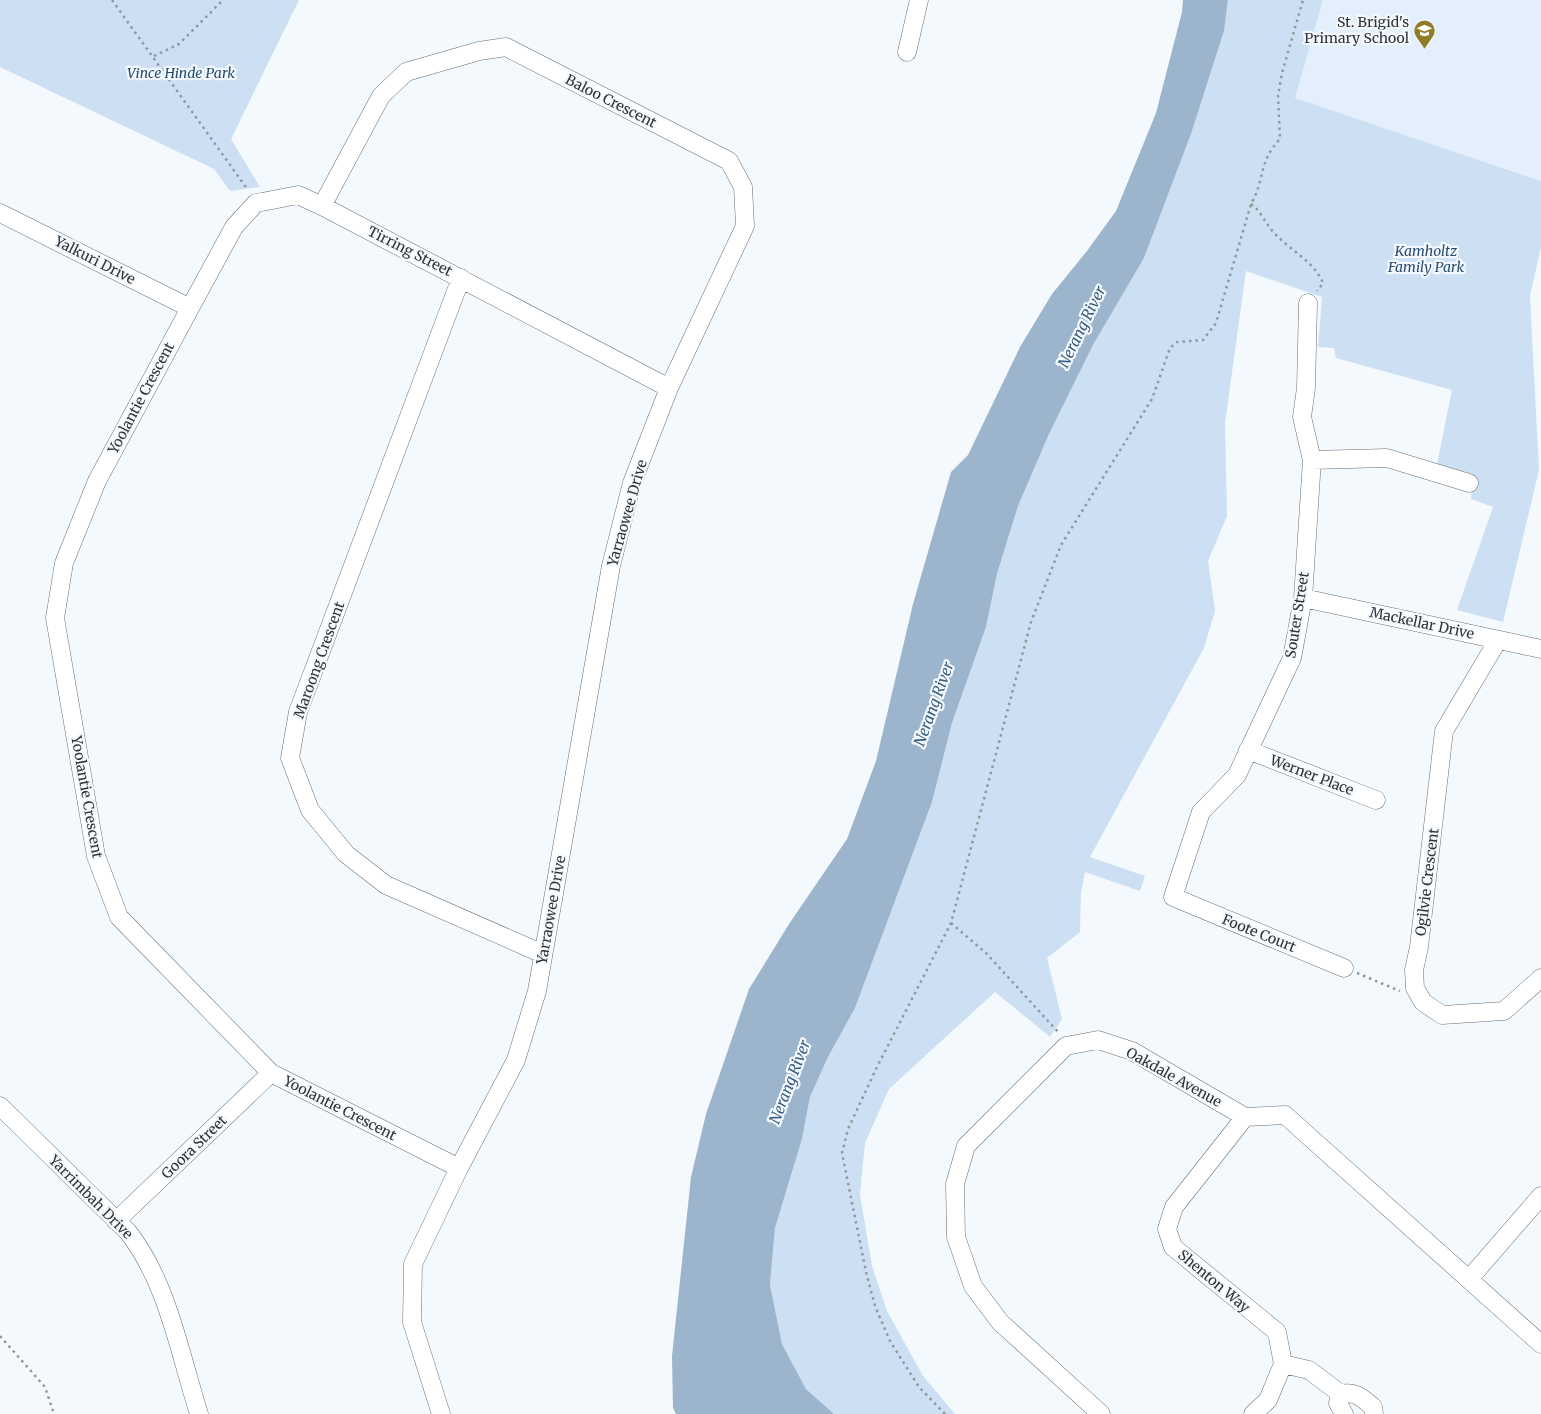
<svg xmlns="http://www.w3.org/2000/svg" width="1541" height="1414" viewBox="0 0 1541 1414" font-family="Merriweather,serif">
	<style>
		.built { fill: #e3effc }
		.green { fill: #cde0f3 }
		.water { fill: #9db5cc }
		.lines { fill: none; stroke-linecap: round; stroke-linejoin: round }
		.minor-casing { stroke: #696f74; stroke-width: 19 }
		.path { stroke: #93979a; stroke-width: 2.5; stroke-dasharray: 2.5 4; stroke-linecap: butt }
		.minor { stroke: #fff; stroke-width: 18 }
		.labels { text-anchor: middle; stroke-width: 4.5; stroke-linejoin: round; paint-order: stroke }
		.poi-label { font-size: 14px; fill: #303335; stroke: #f4f9fe; text-anchor: end }
		.park-label { font-size: 14px; font-style: italic; fill: #274c6e; stroke: #f4f9fe }
		.street-label { font-size: 14px; fill: #303335; stroke: #f4f9fe }
		.water-label { font-size: 15px; font-style: italic; fill: #355b7e; stroke: #f4f9fe }
	</style>
	<rect width="100%" height="100%" fill="#f4f9fe"/>
	<path class="built" d="M1323,0H1541V181L1294,98Z"/>
	<path class="green" d="M0,0H299L231,139L260,187L230,191L214,169L0,67Z
		M1228,0H1323L1295,98L1541,181V247L1530,296L1539,470L1503,622L1457,610L1493,507L1471,499L1473,476L1437,464L1452,390L1336,358L1334,348L1318,347L1322,297L1246,271L1225,423L1227,516L1208,561L1215,611L1204,648L1090,857L1145,876L1140,891L1085,872L1081,893L1080,932L1047,958L1062,1019L1050,1037L995,992L889,1089L865,1143L860,1195L872,1266L887,1311L923,1376L955,1414H834L806,1389L782,1344L770,1285L775,1228L802,1139L810,1097L828,1057L855,1008L932,802L952,723L986,627L997,574L1018,506L1049,434L1093,345L1144,258L1191,134L1224,31Z"/>
	<path class="water" d="M1183,0H1228L1224,31L1191,134L1144,258L1093,345L1049,434L1018,506L997,574L986,627L952,723L932,802L855,1008L828,1057L810,1097L802,1139L775,1228L770,1285L782,1344L806,1389L834,1414H676L673,1408L672,1356L691,1177L706,1114L749,989L789,924L847,839L876,761L913,604L951,472L968,455L1020,347L1052,294L1087,251L1116,211L1156,113L1182,12Z"/>
	<g class="lines">
		<defs>
			<path id="minor" d="M907,52L919,0
				M322,206L381,96L406,72L479,51L506,47L729,161L743,187L745,226L669,388L632,483L611,566L537,991L516,1060L459,1168L413,1264L412,1322L441,1414
				M0,213L190,308
				M461,278L298,712L290,758L310,810L346,854L386,885L543,954
				M1308,303L1306,388L1302,417L1312,460L1303,598L1292,658L1237,775L1201,812L1173,897L1344,968
				M1312,460L1387,458L1469,483
				M1303,598L1541,649
				M1498,640L1444,731L1419,947L1414,970L1415,988L1423,1002L1442,1015L1504,1011L1541,978
				M1248,750L1376,800
				M0,1106L128,1232C167,1281 180,1354 199,1414
				M1245,1117L1174,1207L1167,1229L1173,1247L1277,1332L1283,1364
				M459,1168L271,1073L119,917L96,856L55,618L64,563L97,481L190,308L234,227L256,203L262,202L298,195L322,206L669,388
				M116,1221L271,1073
				M1469,1279L1541,1196
				M1283,1364L1309,1370L1341,1394C1356,1391 1362,1398 1373,1407L1374,1414
				M1341,1394L1338,1403L1344,1414
				M1101,1414L1000,1322L973,1286L956,1237L955,1184L966,1146L1066,1046L1098,1040L1132,1051L1245,1117L1285,1115L1541,1344
				M1253,1414L1268,1400L1283,1364"/>
		</defs>
		<use href="#minor" class="minor-casing"/>
		<path class="path" d="M112,0L248,190
			M154,56L179,44L223,0
			M1251,204C1260,210 1263,219 1270,228C1285,248 1314,260 1323,283L1317,291
			M951,923L987,954L1058,1032
			M1357,973L1400,991
			M0,1336L45,1387L54,1414
			M945,1414L919,1387L890,1341L875,1306L866,1272L842,1153L848,1129L877,1067L951,923L1031,622L1061,545L1152,399L1170,348L1177,342L1203,340L1216,323L1251,204C1265,180 1258,162 1280,139L1278,96L1282,73L1303,0"/>
		<use href="#minor" class="minor"/>
	</g>
	<defs>
		<symbol id="school-pin" viewBox="-11 -11 22 30"><path d="M0 17L-7.5 6A9.5 9.5 0 1 1 7.5 6Z" fill="#8e7d24" stroke="#f4f9fe"/><path d="M0-5L7-2L0 1L-7-2ZM-4 1L0 2.5L4 1V4Q0 6-4 4Z" fill="#fff"/></symbol>
	</defs>
	<g fill-rule="evenodd">
		<use href="#school-pin" x="1412" y="18" width="25" height="34"/>
	</g>
	<g class="labels">
		<g class="poi-label">
			<text x="1409" y="27">St. Brigid's<tspan x="1409" dy="16">Primary School</tspan></text>
		</g>
		<g class="park-label">
			<text x="181" y="78">Vince Hinde Park</text>
			<text x="1426" y="256">Kamholtz<tspan x="1426" dy="16">Family Park</tspan></text>
		</g>
		<g class="street-label">
			<text transform="translate(611 101) rotate(27)" y="5">Baloo Crescent</text>
			<text transform="translate(410 251) rotate(27)" y="5">Tirring Street</text>
			<text transform="translate(95 260) rotate(27)" y="5">Yalkuri Drive</text>
			<text transform="translate(141 398) rotate(-62)" y="5">Yoolantie Crescent</text>
			<text transform="translate(627 513) rotate(-74)" y="5">Yarraowee Drive</text>
			<text transform="translate(1297 615) rotate(-81)" y="5">Souter Street</text>
			<text transform="translate(1422 623) rotate(12)" y="5">Mackellar Drive</text>
			<text transform="translate(319 660) rotate(-70)" y="5">Maroong Crescent</text>
			<text transform="translate(1312 775) rotate(21)" y="5">Werner Place</text>
			<text transform="translate(87 797) rotate(80)" y="5">Yoolantie Crescent</text>
			<text transform="translate(1427 882) rotate(-83)" y="5">Ogilvie Crescent</text>
			<text transform="translate(551 910) rotate(-80)" y="5">Yarraowee Drive</text>
			<text transform="translate(1259 933) rotate(22)" y="5">Foote Court</text>
			<text transform="translate(1174 1077) rotate(29)" y="5">Oakdale Avenue</text>
			<text transform="translate(340 1108) rotate(27)" y="5">Yoolantie Crescent</text>
			<text transform="translate(194 1147) rotate(-44)" y="5">Goora Street</text>
			<text transform="translate(91 1197) rotate(45)" y="5">Yarrimbah Drive</text>
			<text transform="translate(1214 1281) rotate(40)" y="5">Shenton Way</text>
		</g>
		<g class="water-label">
			<text transform="translate(1082 327) rotate(-64)" y="5">Nerang River</text>
			<text transform="translate(934 704) rotate(-70)" y="5">Nerang River</text>
			<text transform="translate(790 1082) rotate(-69)" y="5">Nerang River</text>
		</g>
	</g>
</svg>
